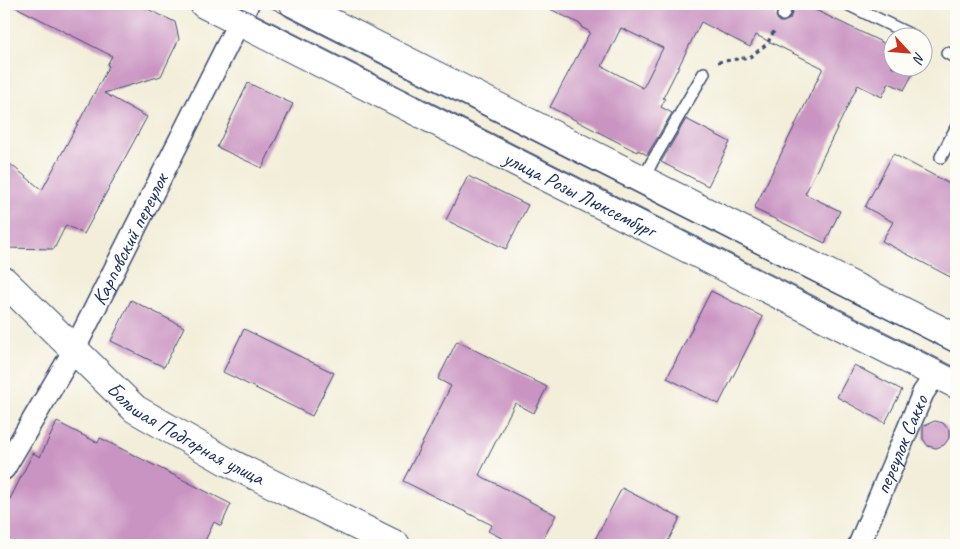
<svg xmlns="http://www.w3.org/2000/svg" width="960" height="549" viewBox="0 0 960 549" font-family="Caveat,sans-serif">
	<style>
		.building { fill: #ca94c2; fill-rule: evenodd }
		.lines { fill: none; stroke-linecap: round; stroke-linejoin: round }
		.lane-casing { stroke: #3b4c70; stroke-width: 14 }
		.street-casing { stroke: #3b4c70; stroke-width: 24 }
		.secondary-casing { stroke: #3b4c70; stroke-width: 30 }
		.path { stroke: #3b4c70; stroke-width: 3; stroke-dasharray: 4 4; stroke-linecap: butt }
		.lane { stroke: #fff; stroke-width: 11 }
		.street { stroke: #fff; stroke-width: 21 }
		.secondary { stroke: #fff; stroke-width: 28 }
		.tram { stroke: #1b2f5e; stroke-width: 1 }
		.labels { text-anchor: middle; stroke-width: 4.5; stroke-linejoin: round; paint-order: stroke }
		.street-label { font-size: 21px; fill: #1b2f5e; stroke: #fdfcf7 }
	</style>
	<rect width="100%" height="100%" fill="#fdfcf7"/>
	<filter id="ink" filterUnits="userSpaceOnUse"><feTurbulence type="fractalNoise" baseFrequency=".02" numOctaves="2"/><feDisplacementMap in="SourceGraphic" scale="10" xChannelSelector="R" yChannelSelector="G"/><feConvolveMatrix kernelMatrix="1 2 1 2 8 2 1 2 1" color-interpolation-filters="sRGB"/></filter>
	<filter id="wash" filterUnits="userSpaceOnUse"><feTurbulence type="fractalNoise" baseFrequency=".0096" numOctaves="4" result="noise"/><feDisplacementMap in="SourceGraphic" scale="20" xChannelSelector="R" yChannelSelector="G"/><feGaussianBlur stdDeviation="1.12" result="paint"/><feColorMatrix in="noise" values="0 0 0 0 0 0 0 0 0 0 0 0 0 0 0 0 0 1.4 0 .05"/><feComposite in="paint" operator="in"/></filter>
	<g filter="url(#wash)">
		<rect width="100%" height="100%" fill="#f3eed9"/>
		<g id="blocks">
			<path class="building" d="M10,4H137L175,22L179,39L161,76L104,93L147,117L84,234L66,225L54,249L4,248V159L42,190L109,66L107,65L112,56Z
				M540,4H780L776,16L779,22H783L790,19L795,4H803L892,47V68H916L904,90L889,83L882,97L858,85L805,194L840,211L825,243L754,209L823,68L756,35L750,47L701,22L663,98L665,99L661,107L672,113L647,155L638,150L637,152L550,107L590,32L581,27L582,25ZM621,28L663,48L643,88L602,66Z
				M248,83L293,104L262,168L217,147Z
				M686,119L730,142L708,186L661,162Z
				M893,154L956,187V280L882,241L893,222L865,207Z
				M468,176L528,205L506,249L446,220Z
				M711,291L763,317L719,404L667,378Z
				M131,300L184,327L164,367L111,341Z
				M244,329L334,373L312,416L223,372Z
				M457,341L547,387L534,413L515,403L479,475L556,515L540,545H515L488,531L492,525L403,481L451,386L438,379Z
				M854,365L902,390L885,423L837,397Z
				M935,421L943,423L949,430V438L944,445L936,448L928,446L923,439V426Z
				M57,422L98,443L100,438L231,504L221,526L214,522L203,545H4V496L10,499L33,453L40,457Z
				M622,488L680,518L666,545H592Z"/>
		</g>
	</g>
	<g filter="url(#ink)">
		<use href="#blocks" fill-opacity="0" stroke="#3b4c70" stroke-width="1"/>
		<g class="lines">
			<defs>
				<path id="lane" d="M847,4L913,36
					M783,15L788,4
					M947,53L956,58
					M941,157L956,128
					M643,180L652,162L704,73"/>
				<g id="street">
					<path id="s1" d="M4,469L74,350L248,4"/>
					<path id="s2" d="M859,545L923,393L936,374"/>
				</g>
				<g id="secondary">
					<path id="s3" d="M204,4L956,384"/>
					<path d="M294,4L956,338"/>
					<path id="s4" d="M4,281L135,409L226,461L396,545"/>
				</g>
			</defs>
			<use href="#lane" class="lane-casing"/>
			<use href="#street" class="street-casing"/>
			<use href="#secondary" class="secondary-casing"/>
			<path class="path" d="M718,62L750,57L767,44L774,31"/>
			<use href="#lane" class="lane"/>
			<use href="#street" class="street"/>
			<use href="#secondary" class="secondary"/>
			<path class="tram" d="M234,4L956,369
				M264,4L956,354"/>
		</g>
	</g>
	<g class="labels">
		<g class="street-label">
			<text dy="7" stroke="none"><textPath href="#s3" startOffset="421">улица Розы Люксембург</textPath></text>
			<text dy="7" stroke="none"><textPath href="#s1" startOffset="262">Карповский переулок</textPath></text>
			<text dy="7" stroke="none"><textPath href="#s4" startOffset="239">Большая Подгорная улица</textPath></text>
			<text dy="7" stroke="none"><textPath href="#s2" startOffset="109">переулок Сакко</textPath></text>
		</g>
	</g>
	<rect width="960" height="549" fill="none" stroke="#fdfcf7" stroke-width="20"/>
	<g transform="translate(908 52) rotate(116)"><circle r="24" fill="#fdfcf7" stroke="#a3aaba"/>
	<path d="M0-4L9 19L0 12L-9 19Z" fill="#c8321e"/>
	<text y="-8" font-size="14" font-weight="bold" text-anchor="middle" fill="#1b2f5e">N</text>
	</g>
</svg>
